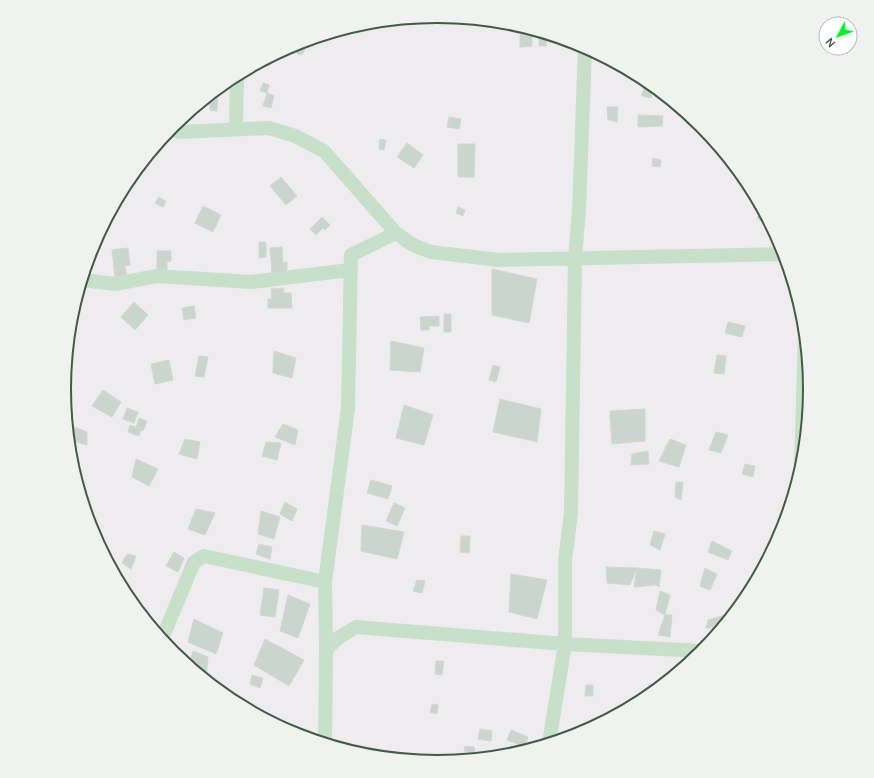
<svg xmlns="http://www.w3.org/2000/svg" width="874" height="778" viewBox="0 0 874 778" font-family="Manrope,sans-serif">
	<style>
		.building { fill: #cad5cd; stroke: #cfd9d2 }
		.lines { fill: none; stroke-linecap: round; stroke-linejoin: round }
		.street { stroke: #c8dfca; stroke-width: 14 }
		.rim { fill: none; stroke: #435c44; stroke-width: 2 }
	</style>
	<rect width="100%" height="100%" fill="#eeecef"/>
	<path class="building" d="M520,35H532V46L520,47Z
		M539,37L546,38V46H539Z
		M565,40L577,44L576,48L564,46Z
		M295.5 50a4.5 4.5 0 1 1 9 0a4.5 4.5 0 1 1-9 0Z
		M268,58L271,59L269,66L261,63Z
		M263,83L269,85L267,93L260,91Z
		M644,87L653,88L651,98L642,96Z
		M218,89L217,111L210,110V95Z
		M267,93L274,96L271,108L263,106Z
		M607,107H618L617,122L608,120Z
		M638,115L663,116L662,126L638,127Z
		M449,117L461,119L459,129L447,127Z
		M380,139L386,140L384,150L379,149Z
		M407,143L423,155L414,168L397,157Z
		M458,144H475L474,177H458Z
		M653,158L661,160L660,167L652,166Z
		M281,177L297,196L286,205L270,186Z
		M159,197L166,201L163,207L155,203Z
		M203,206L221,215L213,232L195,223Z
		M458,207L465,210L463,216L456,213Z
		M762,210L769,222L767,225L757,218Z
		M322,217L330,225L325,230L323,228L316,235L310,229Z
		M259,242H266V257L259,258Z
		M282,247L283,263L287,262V274H272L270,248Z
		M128,248L130,265L125,266L127,276L115,277L112,250Z
		M157,251H171V261L167,262V270H157Z
		M492,269L537,279L529,323L492,315Z
		M283,288L284,293H291L292,308H268V299H272L271,289Z
		M134,302L148,315L135,330L121,317Z
		M194,306L196,318L184,320L182,308Z
		M444,314H451V332H444Z
		M439,316V326H429V330H421L420,317Z
		M728,322L745,326L742,337L725,333Z
		M391,341L424,348L420,372L390,370Z
		M274,351L296,358L292,378L273,373Z
		M717,355L726,356L724,374L714,373Z
		M199,356L208,357L204,377L195,376Z
		M169,360L173,380L155,384L151,364Z
		M493,365L500,367L496,382L489,380Z
		M103,390L121,402L112,417L92,406Z
		M500,399L541,409L537,442L493,432Z
		M404,405L433,415L424,445L396,438Z
		M127,408L138,412L134,423L123,419Z
		M645,409V441H613L610,411Z
		M643,411V441L612,444L610,415Z
		M139,418L147,421L143,431L141,430L139,436L128,432L130,425L136,427Z
		M283,424L298,430L295,445L275,437Z
		M69,425L87,432V445L69,440Z
		M716,432L728,435L721,453L709,450Z
		M185,439L200,442L197,459L179,454Z
		M670,439L686,445L679,467L659,461Z
		M266,442L281,443L277,460L262,456Z
		M648,451L649,464L631,465L632,454Z
		M136,459L158,469L149,486L132,477Z
		M745,464L755,466L753,477L742,474Z
		M371,480L392,486L388,499L367,493Z
		M676,482H683L681,500L675,497Z
		M285,502L297,509L292,521L280,514Z
		M394,503L405,508L397,526L386,521Z
		M196,509L215,513L205,535L188,529Z
		M261,511L280,517L274,539L258,534Z
		M362,525L404,532L397,559L361,551Z
		M654,531L665,534L660,550L650,545Z
		M461,536H470L469,553L460,552Z
		M712,541L732,551L728,560L708,552Z
		M259,544L272,547L270,559L256,554Z
		M174,552L184,558L178,572L166,566Z
		M127,554L136,556L131,569L122,563Z
		M606,567L637,568L630,585L607,583Z
		M637,568L661,570L659,587L656,585L634,587Z
		M705,568L717,574L710,590L700,586Z
		M511,574L547,580L537,619L509,612Z
		M417,580L425,581L422,593L413,591Z
		M264,588L279,590L275,617L260,615Z
		M660,591L670,595L665,615L656,610Z
		M288,595L310,604L298,638L280,631Z
		M665,615H672L670,637L658,635Z
		M725,615L722,627L706,628L708,620Z
		M194,619L223,633L216,654L188,642Z
		M265,639L304,660L289,686L254,665Z
		M193,651L208,657L206,679L189,665Z
		M436,661H444L442,675L435,674Z
		M252,675L263,678L260,688L250,684Z
		M586,685H593V696H585Z
		M432,704L438,705L437,714L430,712Z
		M480,729L492,731L491,741L478,739Z
		M511,730L528,737L525,747L507,740Z
		M465,746L474,747L475,752L464,751Z"/>
	<g class="lines">
		<path class="street" d="M236,128L237,75
			M170,129L180,132L269,128L295,136L324,151L396,233L413,245L431,252L499,260L784,254
			M82,280L115,284L157,276L251,282L350,270
			M801,467L805,334
			M162,639L194,562L204,556L325,582
			M326,650L325,582L348,408L351,255L396,233
			M325,743L326,650L338,638L356,627L565,644L702,651
			M549,743L565,644V560L571,513L575,259L579,210L585,47"/>
	</g>
	<path d="M0 0H874V778H0ZM71 389a366 366 0 1 1 732 0a366 366 0 1 1-732 0Z" fill="#f0f2f0" fill-rule="evenodd"/>
	<path class="rim" d="M71 389a366 366 0 1 1 732 0a366 366 0 1 1-732 0Z"/>
	<g transform="translate(838 36) rotate(229)"><circle r="19" fill="#ffffff" stroke="#b4beb4"/>
	<path d="M0-3L7 15L0 10L-7 15Z" fill="#05f02b"/>
	<text y="-6" font-size="11" font-weight="bold" text-anchor="middle" fill="#435c44">N</text>
	</g>
</svg>
